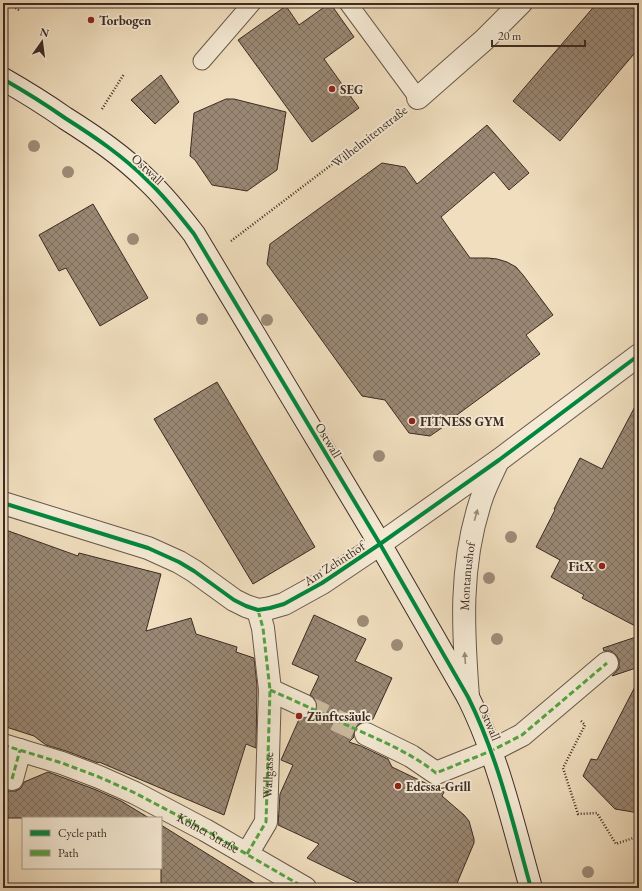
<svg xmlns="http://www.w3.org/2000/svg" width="642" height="891" viewBox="0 0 642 891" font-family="'EB Garamond',serif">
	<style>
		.building { fill: url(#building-cross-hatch); stroke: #3c2b24 }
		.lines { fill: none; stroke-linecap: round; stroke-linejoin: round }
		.street-tunnel { stroke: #ccba9f; stroke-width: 22; stroke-dasharray: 22 11; stroke-linecap: butt }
		.lane-casing { stroke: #69584a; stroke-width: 19 }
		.street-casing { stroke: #69584a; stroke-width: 24 }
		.secondary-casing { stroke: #3c2b24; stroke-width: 24 }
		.path { stroke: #3c2b24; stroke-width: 2.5; stroke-dasharray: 1 2; stroke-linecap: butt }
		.lane { stroke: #f5ead5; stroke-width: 17 }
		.street { stroke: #f5ead5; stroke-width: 22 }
		.secondary { stroke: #f5ead5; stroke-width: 22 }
		.quiet { stroke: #54a442; stroke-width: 3; stroke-dasharray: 6 3; stroke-linecap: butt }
		.cycleway-casing { stroke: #f5ead5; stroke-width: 6 }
		.cycleway { stroke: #00873e; stroke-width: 4 }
		.tree { fill: #9e8c78 }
		.oneway { fill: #988a7c }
		.poi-dot { fill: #8f2418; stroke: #f5ead5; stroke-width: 1.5 }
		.labels { text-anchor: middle; stroke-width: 4; stroke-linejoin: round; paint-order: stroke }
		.poi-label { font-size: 13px; font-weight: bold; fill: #3c2b24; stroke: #f5ead5; text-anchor: start }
		.street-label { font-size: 13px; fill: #3c2b24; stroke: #f5ead5 }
	</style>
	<defs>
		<pattern id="building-cross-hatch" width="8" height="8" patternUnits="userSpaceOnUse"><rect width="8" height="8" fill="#9a8874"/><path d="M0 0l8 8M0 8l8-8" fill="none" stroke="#7f6f5f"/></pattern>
	</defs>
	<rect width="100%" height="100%" fill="#f0debe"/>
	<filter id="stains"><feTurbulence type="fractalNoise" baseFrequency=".005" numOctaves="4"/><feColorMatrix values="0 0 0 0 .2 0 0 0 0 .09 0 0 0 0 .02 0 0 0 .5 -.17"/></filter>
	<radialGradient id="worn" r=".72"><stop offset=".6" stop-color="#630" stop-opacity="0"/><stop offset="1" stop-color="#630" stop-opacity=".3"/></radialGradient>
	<path class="building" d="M330,3L354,37L324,59L359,108L312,142L238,40L286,6L299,25Z
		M597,3H639V48L560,141L513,101Z
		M161,75L179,102L155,124L131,100Z
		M226,99H234L286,112L277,170L247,191L212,185L195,160L190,156L194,113Z
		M487,125L529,173L509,190L494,172L441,217L470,258H488L497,259L507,262L516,267L523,275L553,315L526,335L540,354L450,420L449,423L430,436L409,433L385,400L362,396L267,264L270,244L382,163L405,167L417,184Z
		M93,204L148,298L100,326L66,268L59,271L39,235Z
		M217,382L315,547L253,584L154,419Z
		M639,399V628L582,598L584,595L551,577L560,560L536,547L555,510L554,509L580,458L602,469Z
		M3,529L78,556L79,553L161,574L146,631L191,618L196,634L237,647L236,652L254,658L257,685L256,748L246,744L224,815L99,762L98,763L66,751L46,745L34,736L3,726Z
		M314,615L366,639L355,661L392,678L373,719L370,722H365L359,724L355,729L354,734V737L349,742L361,746L388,759L392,767L444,792L442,796L464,815L469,821L474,839V843L455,888H369L307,858L319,844L278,825L280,794L293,765L281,760L300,717L306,718L312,716L316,711L317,704L315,699L310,695L319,676L292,664Z
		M639,636V667L612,676L619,668V660L616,655L611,651H604L603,648Z
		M639,679V813L615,809L583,776L591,759L597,760Z
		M48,772L94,789L121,801L149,818H3V788L9,791H16L21,788L24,782Z
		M161,825L262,888H161Z"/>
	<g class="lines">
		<path class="street-tunnel" d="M305,706L366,734"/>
		<defs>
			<path id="lane" d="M348,3L418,98
				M202,61L252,3"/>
			<g id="street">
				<path d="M418,98L484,40L521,3"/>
				<path d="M3,503L148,548L179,562L194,571L234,600L246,606L258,610L270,608L284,604L322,583L380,544L499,460L639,355"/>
				<path d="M270,690L305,706"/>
				<path id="s1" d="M468,697C463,630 459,566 481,500C485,487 492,474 498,461"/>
				<path d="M366,734L411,756L436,773L491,751L522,735L607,663"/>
				<path d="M3,745L62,763L99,777L135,793L205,830L305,888"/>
				<path d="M12,779L20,750"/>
				<path d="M247,854L266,822L270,690L263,628L258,610"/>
			</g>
			<path id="secondary" d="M3,79C24,91 45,104 65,118C95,137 123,156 148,181C165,197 180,216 194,234L380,544L468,697C498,757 513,824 531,888"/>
		</defs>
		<use href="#lane" class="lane-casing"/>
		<use href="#street" class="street-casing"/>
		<use href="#secondary" class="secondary-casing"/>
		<path class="path" d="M8,3L20,11
			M102,109L124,74
			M231,241L397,115
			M581,721L585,725L563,768L578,814L597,813L616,844L639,836"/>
		<use href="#lane" class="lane"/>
		<use href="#street" class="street"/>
		<use href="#secondary" class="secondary"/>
		<g class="quiet">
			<path d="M270,690C298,702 325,715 353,728C382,741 411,753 436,773L491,751L522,735L607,663"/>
			<path id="s2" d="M3,745L62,763L99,777L135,793L205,830L305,888"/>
			<path d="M12,779L20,750"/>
			<path id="s3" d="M247,854L266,822L270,690L263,628L258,610"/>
		</g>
		<defs>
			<path id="cycleway" d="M3,79C24,91 45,104 65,118C95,137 123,156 148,181C165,197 180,216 194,234L380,544L468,697C498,757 513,824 531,888
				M3,503L148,548L179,562L194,571L234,600L246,606L258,610L270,608L284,604L322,583L380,544L499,460L639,355"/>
		</defs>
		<use href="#cycleway" class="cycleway-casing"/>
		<use href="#cycleway" class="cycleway"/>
	</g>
	<g class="tree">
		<circle cx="34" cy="146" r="6"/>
		<circle cx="68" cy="172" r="6"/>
		<circle cx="133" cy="239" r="6"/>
		<circle cx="202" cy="319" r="6"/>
		<circle cx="267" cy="320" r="6"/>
		<circle cx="379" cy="456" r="6"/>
		<circle cx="511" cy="537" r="6"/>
		<circle cx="489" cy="578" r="6"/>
		<circle cx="363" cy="621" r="6"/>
		<circle cx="497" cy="639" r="6"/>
		<circle cx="397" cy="645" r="6"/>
		<circle cx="588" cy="872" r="6"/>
	</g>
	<defs><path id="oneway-solid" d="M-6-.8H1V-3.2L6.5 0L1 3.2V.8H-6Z"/></defs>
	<g class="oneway">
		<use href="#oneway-solid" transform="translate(476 515) rotate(-74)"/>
		<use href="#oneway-solid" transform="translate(465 658) rotate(-94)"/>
	</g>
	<g class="poi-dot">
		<circle cx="91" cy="20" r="4"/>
		<circle cx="332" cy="89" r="4"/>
		<circle cx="412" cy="421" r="4"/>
		<circle cx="602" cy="566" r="4"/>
		<circle cx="299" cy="716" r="4"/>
		<circle cx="398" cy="786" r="4"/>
	</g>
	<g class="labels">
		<g class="poi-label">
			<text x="99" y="25">Torbogen</text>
			<text x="340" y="94">SEG</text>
			<text x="420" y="426">FITNESS GYM</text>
			<text x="594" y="571" text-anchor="end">FitX</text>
			<text x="307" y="721">Zünftesäule</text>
			<text x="406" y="791">Edessa-Grill</text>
		</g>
		<g class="street-label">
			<text transform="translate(369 136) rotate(-38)" y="5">Wilhelmitenstraße</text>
			<text transform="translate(148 169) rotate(43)" y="5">Ostwall</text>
			<text transform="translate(329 440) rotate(59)" y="5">Ostwall</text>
			<text transform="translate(334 563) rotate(-33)" y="5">Am Zehnthof</text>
			<text dy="5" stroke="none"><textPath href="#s1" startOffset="121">Montanushof</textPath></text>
			<text transform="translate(490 722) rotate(67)" y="5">Ostwall</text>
			<text dy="5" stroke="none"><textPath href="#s3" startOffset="84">Wallgasse</textPath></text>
			<text dy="5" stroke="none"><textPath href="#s2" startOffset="224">Kölner Straße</textPath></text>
		</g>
	</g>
	<rect width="642" height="891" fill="none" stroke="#f0debe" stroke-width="16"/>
	<rect x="4" y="4" width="634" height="883" fill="none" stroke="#3c2b24" stroke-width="2"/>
	<rect x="8" y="8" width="626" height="875" fill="none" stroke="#3c2b24"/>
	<rect x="22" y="817" width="140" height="52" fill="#f5ead5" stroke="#ab9e8e"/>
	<rect x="30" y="830" width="20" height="6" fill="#00873e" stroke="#ab9e8e"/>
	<text x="58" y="837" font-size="12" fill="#3c2b24">Cycle path</text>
	<rect x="30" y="850" width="20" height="6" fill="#54a442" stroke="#ab9e8e"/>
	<text x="58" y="857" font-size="12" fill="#3c2b24">Path</text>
	<g transform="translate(42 42) rotate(14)" stroke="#f5ead5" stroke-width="3" paint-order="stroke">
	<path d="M0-3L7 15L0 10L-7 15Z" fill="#3c2b24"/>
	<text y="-6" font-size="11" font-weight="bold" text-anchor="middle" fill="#3c2b24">N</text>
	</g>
	<path d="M492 40v6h93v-6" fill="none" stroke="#3c2b24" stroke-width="2"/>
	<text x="498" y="40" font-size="12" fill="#3c2b24" stroke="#f5ead5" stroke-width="3" paint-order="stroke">20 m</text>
	<rect width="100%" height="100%" filter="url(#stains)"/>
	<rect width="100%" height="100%" fill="url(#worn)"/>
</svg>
